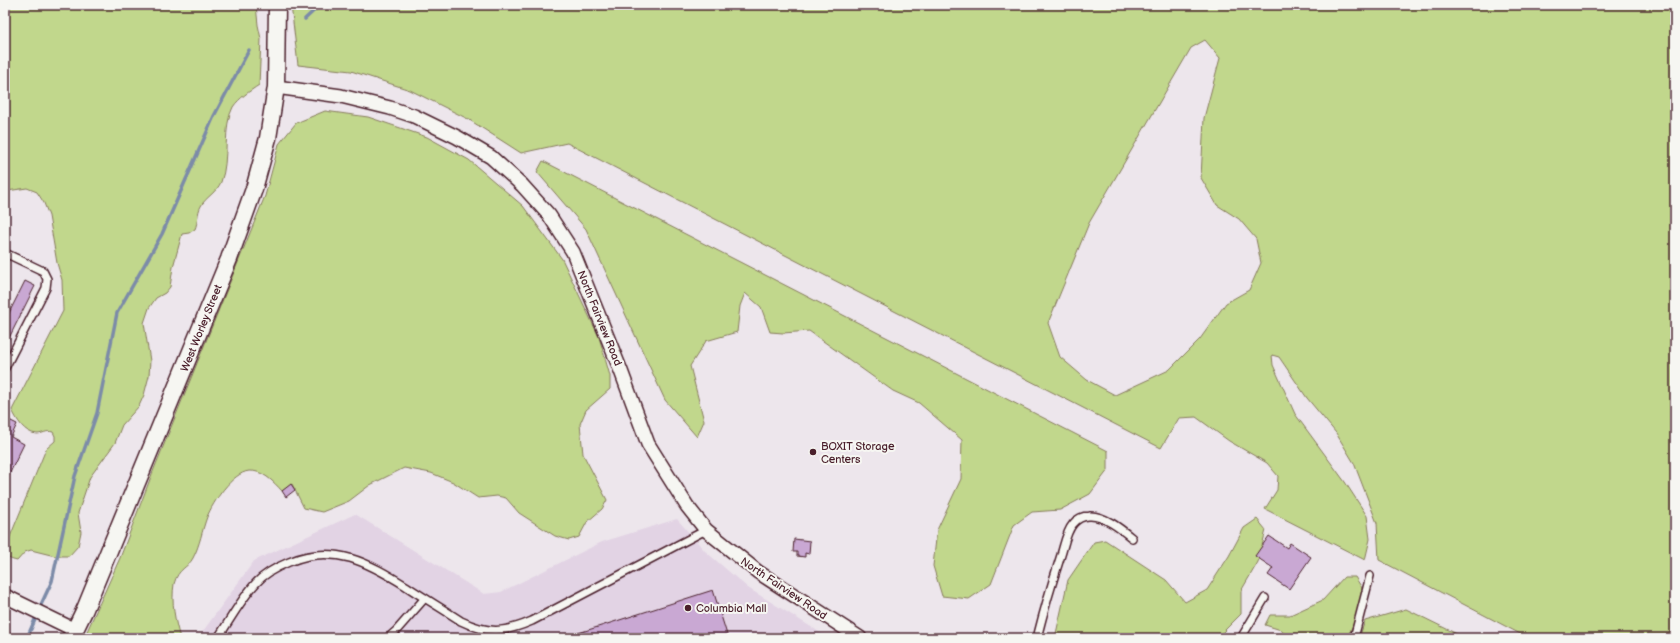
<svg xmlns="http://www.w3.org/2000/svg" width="1680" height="643" viewBox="0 0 1680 643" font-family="'Balsamiq Sans',sans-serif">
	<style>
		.built { fill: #e2d3e4 }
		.green { fill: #c1d78c; stroke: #867b5c; fill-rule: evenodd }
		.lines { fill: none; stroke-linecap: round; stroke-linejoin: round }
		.stream { stroke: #7b8ba8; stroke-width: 3.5 }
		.building { fill: #c9a8d3; stroke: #4a1f2b }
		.service-casing { stroke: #4a1f2b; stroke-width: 10 }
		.minor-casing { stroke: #4a1f2b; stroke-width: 16 }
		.tertiary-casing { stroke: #4a1f2b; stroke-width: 19 }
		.service { stroke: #f6f6f2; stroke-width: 7 }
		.minor { stroke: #f6f6f2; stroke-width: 13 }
		.tertiary { stroke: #f6f6f2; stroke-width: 16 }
		.poi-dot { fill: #4a1f2b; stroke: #f6f6f2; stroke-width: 1.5 }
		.labels { text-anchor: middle; stroke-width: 4; stroke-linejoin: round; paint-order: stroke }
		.street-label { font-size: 11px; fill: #4a1f2b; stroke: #f6f6f2 }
		.poi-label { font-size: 11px; fill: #4a1f2b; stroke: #f6f6f2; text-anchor: start }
	</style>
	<rect width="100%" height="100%" fill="#ede6ec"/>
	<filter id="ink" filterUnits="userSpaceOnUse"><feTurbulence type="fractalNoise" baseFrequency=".025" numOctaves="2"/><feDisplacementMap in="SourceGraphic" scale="8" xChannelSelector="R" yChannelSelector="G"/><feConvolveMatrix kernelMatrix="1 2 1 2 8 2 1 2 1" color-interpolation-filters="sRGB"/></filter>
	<g filter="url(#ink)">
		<path class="built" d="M355,514L484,594L501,592L602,542L677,519L705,551L748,588L829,638H198L254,561Z"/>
		<path class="green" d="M5,5H256L258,25L261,39L259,85C250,91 239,98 233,107C222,127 230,159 221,182C217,192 205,198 201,206C197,213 198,222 195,229L189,233L182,234L173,267L170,287L165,293L156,298L149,308L144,323L150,361L149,376L144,395L139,406L122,425L115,443L90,477L78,513L81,532L78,546L69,556H55L31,550L25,552L17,561C9,559 5,558 5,549L46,449L55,441V436L53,432C46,430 43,434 37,434C24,433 17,420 12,410L63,311L62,280L57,263L49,216L44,203L37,192L27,188L7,191L5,189Z
			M291,5H1675V638H1528L1379,560L1377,523L1354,463L1336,433L1307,398L1279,357L1272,355L1273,365L1295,414L1345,482L1367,516L1370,539L1365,560L1265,509L1277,490L1278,476L1267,463L1229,441L1196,417L1179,418L1161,448L567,143L521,153L468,119L410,90L351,71L298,65ZM1205,40L1220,58L1204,118L1201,178L1217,205L1239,219L1256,239L1261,263L1249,290L1226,303L1200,339L1169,370L1115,395L1087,380L1060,357L1048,323L1089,223L1191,48Z
			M325,111L368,117L427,137L469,160L523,206L562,259L599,337L610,376V389L586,410L580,424L583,454L607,500L602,509L587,522L579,537L569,540L555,536L519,513L506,498L497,496L478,498L453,482L431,473L404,468L370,485L349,501L322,512L304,508L292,484L282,491C273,481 262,470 249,471C232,473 213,502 207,517C202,530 200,545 193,558C188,568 178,568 174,584C171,602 175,621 180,638H84L120,558L152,474L265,196L279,144L296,123Z
			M543,161L1108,451V470L1090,494L1060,510L1032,512L1014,525L991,584L969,599L942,596L933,566L937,530L961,479L962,440L919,403L893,391L809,331L783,333L770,332L761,307L745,293L740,306L737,332L706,341L690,366L704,421L697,437L665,400L586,229L537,172Z
			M1257,519L1266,530L1258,562L1241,591V614L1217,638H1055L1068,580L1094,542L1105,540L1166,580L1185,602L1207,590L1229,556L1244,528Z
			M1344,577H1355L1362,588L1359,612L1347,638H1288L1281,630L1265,625L1270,615H1290L1323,600Z
			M1406,609L1465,638H1359L1365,621Z"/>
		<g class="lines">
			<path class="stream" d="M305,19L320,5
				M39,609L52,581L75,476L97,413L117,313L162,234L214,116L249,50
				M27,638L37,615"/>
		</g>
		<path class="building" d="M25,281L35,286L5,346V321Z
			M5,418L17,424L11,437L24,444L5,483Z
			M291,484L295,490L286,497L282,491Z
			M1269,536L1287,548L1290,543L1311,557L1289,589L1268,575L1273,568L1255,556Z
			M794,539L810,541L809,554L805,553V557L797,556V552H793Z
			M713,590L728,638H562L601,626Z"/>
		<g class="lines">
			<defs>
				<path id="service" d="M5,253L43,271L47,279L46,288L5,368
					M218,638C230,620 241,599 256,583C265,573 277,567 289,562C334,543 369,563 406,586C424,598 443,609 461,621C488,634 504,633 532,621L706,530
					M388,638L396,631L425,598
					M1037,638C1044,610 1052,583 1061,555C1064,546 1066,532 1073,524C1077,519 1083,516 1089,516C1104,515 1121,529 1132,538
					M1241,638L1265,598
					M1354,638L1370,576"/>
				<path id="minor" d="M276,87L341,96L390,108L414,116L457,137L491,157L522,185L549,215L573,252L621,371L648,444L687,506L706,530L758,572L860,638
					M5,596L75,630"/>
				<path id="tertiary" d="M71,638L85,609L229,259L254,189L268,138L276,87L277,5"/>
			</defs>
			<use href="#service" class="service-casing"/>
			<use href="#minor" class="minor-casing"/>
			<use href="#tertiary" class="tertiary-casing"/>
			<use href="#service" class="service"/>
			<use href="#minor" class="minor"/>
			<use href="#tertiary" class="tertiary"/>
		</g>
	</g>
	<g class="poi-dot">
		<circle cx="813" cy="452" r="4"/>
		<circle cx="688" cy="608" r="4"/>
	</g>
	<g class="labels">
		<g class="street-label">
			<text transform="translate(600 318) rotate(68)" y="4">North Fairview Road</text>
			<text transform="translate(201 328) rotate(-68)" y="4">West Worley Street</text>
			<text transform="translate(784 588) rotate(34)" y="4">North Fairview Road</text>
		</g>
		<g class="poi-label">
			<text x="821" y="450">BOXIT Storage<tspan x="821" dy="13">Centers</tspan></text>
			<text x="696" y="612">Columbia Mall</text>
		</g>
	</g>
	<rect width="1680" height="643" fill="none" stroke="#f6f6f2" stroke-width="20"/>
	<rect x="10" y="10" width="1660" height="623" fill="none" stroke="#4a1f2b" stroke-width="1.5" filter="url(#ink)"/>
</svg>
